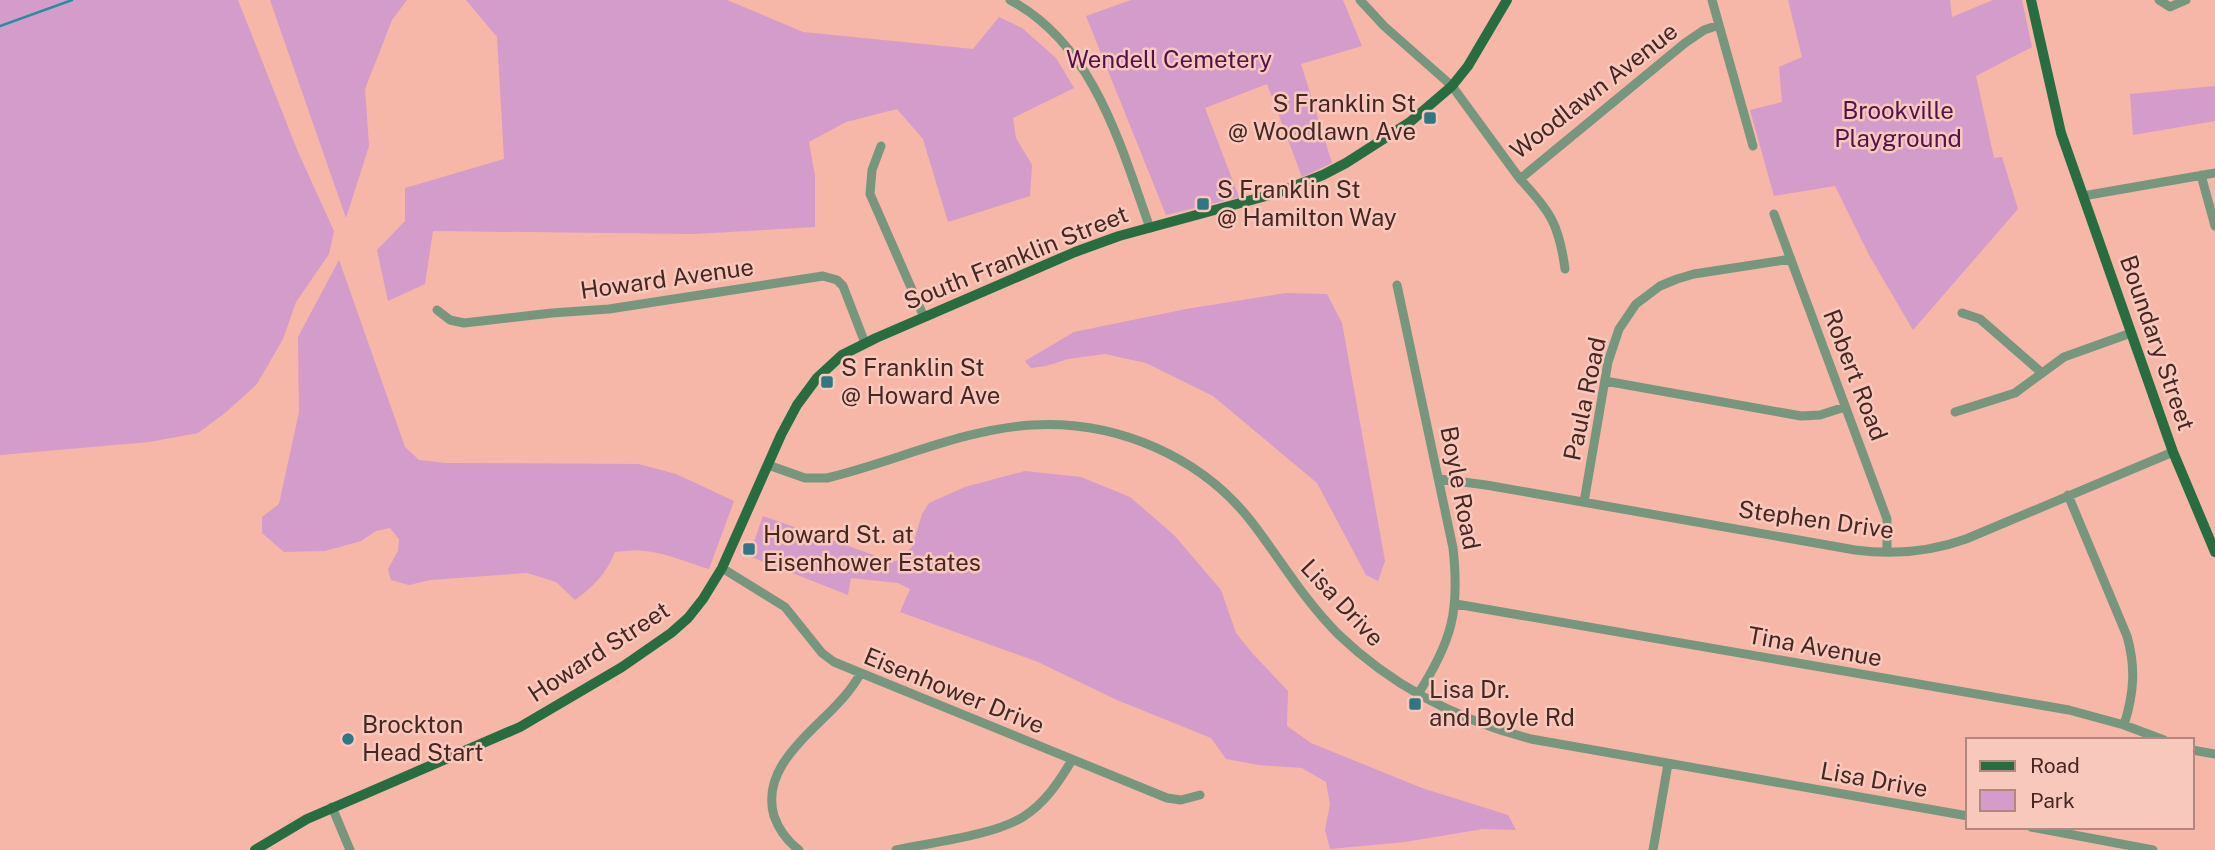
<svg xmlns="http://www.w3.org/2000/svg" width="2215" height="850" viewBox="0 0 2215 850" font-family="'Public Sans',sans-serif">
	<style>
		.green { fill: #d39cca }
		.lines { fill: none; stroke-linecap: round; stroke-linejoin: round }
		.stream { stroke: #258ea0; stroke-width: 2.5 }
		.minor { stroke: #76977e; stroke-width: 9 }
		.major { stroke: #276d40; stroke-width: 10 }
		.poi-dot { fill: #307683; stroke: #f9c8bd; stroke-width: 2.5 }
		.labels { text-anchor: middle; stroke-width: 5; stroke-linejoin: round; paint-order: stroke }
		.park-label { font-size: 24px; fill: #53124c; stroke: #f9c8bd }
		.street-label { font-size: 24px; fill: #462721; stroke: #f9c8bd }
		.poi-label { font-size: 24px; fill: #462721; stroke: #f9c8bd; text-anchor: start }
	</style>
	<rect width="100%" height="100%" fill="#f6b6a8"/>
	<path class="green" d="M0,0H238L298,152L334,231L329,254L296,302L283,339L257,384L225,413L198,433L149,442L0,455Z
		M270,0H407L392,20L365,89L369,146L346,218Z
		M466,0H727L803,32L973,49L999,17L1022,28L1056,58L1074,88L1013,118L1016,138L1032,165L1030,196L948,222L923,139L897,109L846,122L809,142L815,176V227L695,234L433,231L425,284L388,301L377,250L405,221V188L504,159L497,37Z
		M1131,0H1343L1362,46L1301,64L1332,163L1302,177L1267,84L1205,108L1239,197L1166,215L1086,16Z
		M1788,0H1950L1952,17L1993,0H2022L2032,47L1976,76L1994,158L2002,157L2018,209L1913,330L1869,255L1835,186L1774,196L1750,110L1782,102L1779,67L1802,57Z
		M2215,86V121L2133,135L2130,94Z
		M339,260L405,447L419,460L446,463L638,464L676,474L734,501L709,569C673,558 654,546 615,552C607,573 593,587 575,600L556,582L527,573L430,580L409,585L391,580L388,569L398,551L399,539L390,528L376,531L361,541L325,551L284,552L262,533V517L279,504L299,412L298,337Z
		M1286,293L1327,294L1342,323L1385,561L1378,581L1366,575L1317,483L1213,396L1146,363L1105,354L1068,359L1046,366L1031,368L1025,361L1074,332L1186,309Z
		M1025,471L1081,477L1130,497L1174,535L1221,590L1236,633L1253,654L1288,691L1287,726L1311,743L1422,788L1508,815L1516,830L1483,829L1405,842L1330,849L1325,830L1330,804L1326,782L1302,768L1259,765L1226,759L1211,738L1117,700L1038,662L900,612L910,589L898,583L851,578L848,595L749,556L763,516L888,560L896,561L912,547L922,514L929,503L965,487Z"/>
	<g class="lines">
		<path class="stream" d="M0,26L72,0"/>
		<path class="minor" d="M1010,0C1094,45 1120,144 1150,228
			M1360,0L1384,26L1452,86L1520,179L1685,43L1704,30L1719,25
			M1712,0L1753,146
			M2159,0L2170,7L2186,0
			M881,146L872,170L870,194L924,317
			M2201,175L2215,226
			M1520,179C1550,211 1559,224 1565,269
			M2083,196L2215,173
			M1774,214L1887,519V552
			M1397,285L1453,548C1460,611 1452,641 1418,694
			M437,310L450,320L464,323L552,313L609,309L823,276L837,280L843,286L865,343
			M1962,313L1980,319L2042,373
			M1605,381L1801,416L1820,415L1845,407
			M1955,412L2015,393L2064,357L2131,333
			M768,465L805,478H827C894,462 963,429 1032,425C1117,420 1203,457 1254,525C1282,562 1305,601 1338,634C1392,686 1458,720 1531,739L1968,816
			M1440,479L1486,485L1855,550C1893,555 1930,552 1966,539L2173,452
			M2068,495L2127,636C2136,668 2134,693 2124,725
			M1584,502L1608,362L1619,329L1636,304L1660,286L1677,279L1694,274L1791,259
			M722,568L785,607L822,653L834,662L1167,798L1181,800L1200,795
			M1456,604L2069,710L2124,725L2164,740
			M2192,750L2215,754
			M332,807L350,850
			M2031,827L2153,850
			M799,850C787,841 779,830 774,816C757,756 836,721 860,674
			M896,850C933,842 992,836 1023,817C1045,803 1059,782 1072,760
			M1653,850L1668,764"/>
		<path class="major" d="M2031,0L2061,133L2173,452L2215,552
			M255,850L307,819L520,727L622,667L671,633L688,618L703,599L722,568L781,435L797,405L817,378L842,355L876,338L1075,252L1119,236L1277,193L1323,175L1346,163L1410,122L1452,86L1468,66L1507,0"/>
	</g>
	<g class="poi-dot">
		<rect x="1423" y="111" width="14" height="14" rx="3.5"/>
		<rect x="1196" y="197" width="14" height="14" rx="3.5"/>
		<rect x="820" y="375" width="14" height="14" rx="3.5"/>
		<rect x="742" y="542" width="14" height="14" rx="3.5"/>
		<rect x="1408" y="697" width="14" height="14" rx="3.5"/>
		<circle cx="348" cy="739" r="7"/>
	</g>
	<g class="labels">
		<g class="park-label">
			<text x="1169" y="68">Wendell Cemetery</text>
			<text x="1898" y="119">Brookville<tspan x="1898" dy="28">Playground</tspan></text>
		</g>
		<g class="street-label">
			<text transform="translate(1594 91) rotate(-38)" y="8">Woodlawn Avenue</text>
			<text transform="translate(1016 258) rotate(-22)" y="8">South Franklin Street</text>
			<text transform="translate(667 279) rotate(-8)" y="8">Howard Avenue</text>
			<text transform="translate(2157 343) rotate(71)" y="8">Boundary Street</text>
			<text transform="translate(1855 375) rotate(69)" y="8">Robert Road</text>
			<text transform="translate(1585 399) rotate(-78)" y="8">Paula Road</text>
			<text transform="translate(1460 488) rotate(79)" y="8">Boyle Road</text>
			<text transform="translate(1816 520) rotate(8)" y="8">Stephen Drive</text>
			<text transform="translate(1342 603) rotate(47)" y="8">Lisa Drive</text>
			<text transform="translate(1815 647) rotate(10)" y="8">Tina Avenue</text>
			<text transform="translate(599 652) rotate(-33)" y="8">Howard Street</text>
			<text transform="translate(954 691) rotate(22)" y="8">Eisenhower Drive</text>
			<text transform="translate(1874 780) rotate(10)" y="8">Lisa Drive</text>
		</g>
		<g class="poi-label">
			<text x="1416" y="112" text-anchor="end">S Franklin St<tspan x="1416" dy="28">@ Woodlawn Ave</tspan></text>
			<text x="1217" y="198">S Franklin St<tspan x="1217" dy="28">@ Hamilton Way</tspan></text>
			<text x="841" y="376">S Franklin St<tspan x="841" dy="28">@ Howard Ave</tspan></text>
			<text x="763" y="543">Howard St. at<tspan x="763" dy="28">Eisenhower Estates</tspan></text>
			<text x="1429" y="698">Lisa Dr.<tspan x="1429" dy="28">and Boyle Rd</tspan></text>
			<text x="362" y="733">Brockton<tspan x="362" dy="28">Head Start</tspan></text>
		</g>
	</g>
	<rect x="1966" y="738" width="228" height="91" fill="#f9c8bd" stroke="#b1887f" stroke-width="2"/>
	<rect x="1980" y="761" width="35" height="10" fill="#276d40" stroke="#b1887f" stroke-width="2"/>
	<text x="2030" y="773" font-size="21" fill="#462721">Road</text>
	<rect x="1980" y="790" width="35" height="21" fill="#d39cca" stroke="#b1887f" stroke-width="2"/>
	<text x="2030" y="808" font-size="21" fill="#462721">Park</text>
</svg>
